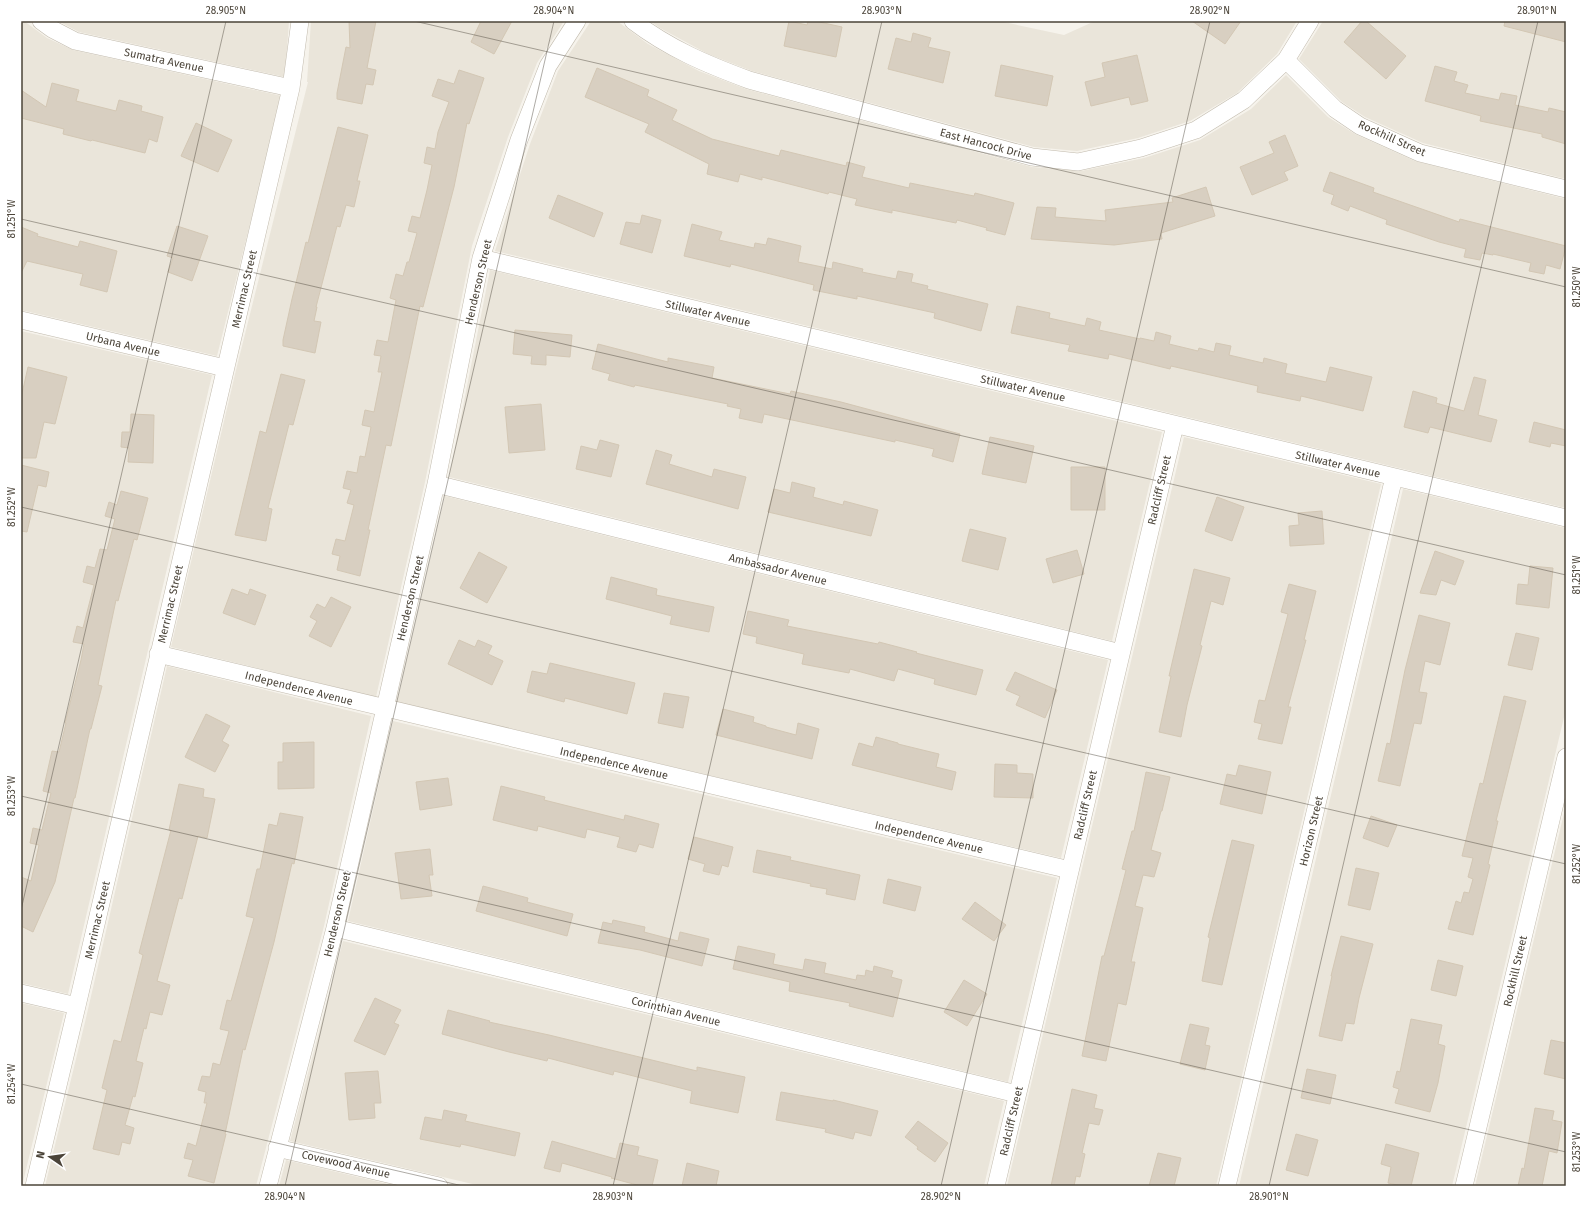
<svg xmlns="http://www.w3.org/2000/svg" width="1587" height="1207" viewBox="0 0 1587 1207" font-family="'Fira Sans',sans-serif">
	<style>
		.residential { fill: #eae5da }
		.building { fill: #d8cfc1; stroke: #d3c7b4 }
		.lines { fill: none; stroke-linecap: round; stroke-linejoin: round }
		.minor-casing { stroke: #c2bbae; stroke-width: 18 }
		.minor { stroke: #fff; stroke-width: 17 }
		.ticks { fill: none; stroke: #4b4439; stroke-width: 1; stroke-opacity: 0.45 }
		.labels { text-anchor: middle; stroke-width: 3; stroke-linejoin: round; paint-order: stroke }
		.street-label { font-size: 11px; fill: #4b4439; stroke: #fff }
		.neatline { fill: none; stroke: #4b4439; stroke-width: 1.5 }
		.ticks-label { font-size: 10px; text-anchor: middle; fill: #4b4439 }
	</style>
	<rect width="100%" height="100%" fill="#f6f3ec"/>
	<path class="residential" d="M21,21H24L47,38L73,50L282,96L217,356L21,310Z
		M58,21H289L285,77L79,32Z
		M311,21H564L537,63L508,137L472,246L425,482L376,697L171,647L236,370L308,82H307Z
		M591,21H617L648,44L699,71L746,89L1032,167L1081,171L1144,158L1200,140L1251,109L1286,75L1328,117L1355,134L1415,161L1566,199V508L495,251L530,144L558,71Z
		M650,21H999L1064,35L1095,21H1297L1277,54L1237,93L1190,121L1138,138L1077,151L1034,147L752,71L708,54L660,28Z
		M1323,21H1566V179L1423,143L1365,117L1342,102L1299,59Z
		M490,270L1162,432L1112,641L449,477Z
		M21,331L212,375L68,994L21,983Z
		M1184,437L1381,484L1216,1186H1007Z
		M1403,489L1566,528V709L1452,1186H1239Z
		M445,496L1108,660L1061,858L397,702Z
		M167,666L371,716L324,926L256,1186H45L86,1018Z
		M393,721L1057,878L1008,1082L348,921Z
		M1566,805V1186H1475Z
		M343,941L1004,1101L984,1186H481L290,1141Z
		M21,1003L64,1013L22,1186H21Z
		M286,1160L396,1186H279Z"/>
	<path class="building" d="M349,21H376L367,68L376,70L373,85L366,84L362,104L337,99V93L346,47L350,48Z
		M481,21H512L494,54L471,42Z
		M789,21L807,25L808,21H815L842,27L836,57L784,46Z
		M1192,21H1241L1225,44Z
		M1362,21H1366L1406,56L1386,79L1344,42Z
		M1505,21H1566V42L1504,26Z
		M913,33L931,38L928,47L950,52L943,83L888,69L896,38L911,42Z
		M1137,55L1148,101L1131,105L1129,97L1091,106L1085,82L1105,77L1102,63Z
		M1001,65L1053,76L1047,106L995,96Z
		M1435,66L1457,72L1454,81L1468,85L1465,93L1499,100L1501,93L1517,96L1515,105L1548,112L1549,108L1566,112V144L1542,137V134L1480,121L1481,116L1425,101Z
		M597,68L649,90L647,96L677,110L672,120L712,139L779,156L781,150L846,166L847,162L865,167L862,177L909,188L910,183L974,196L975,193L1014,203L1005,235L986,230L987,228L957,220L956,223L892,210V213L855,205L857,199L829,192L828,194L762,177V180L740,174L738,182L707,174L709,164L645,132L649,124L585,97Z
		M459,70L484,78L469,124L467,123L454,187L423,307L420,306L391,446L386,445L368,530H370L360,576L337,570L340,556L332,554L336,539L345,541L354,505L347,503L351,490L343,488L347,471L357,473L360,456L365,457L371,427L362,425L365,410L374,412L382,372H378L381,356L374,355L377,340L388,342L396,300L390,298L396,274L403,276L407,262H409L417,233L408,231L412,216L420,218L427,190L432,165L424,163L427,147L435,149L438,132L449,102L432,96L438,79L454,84Z
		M52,83L79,90L76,101L116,111L119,100L142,106L141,111L163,117L157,142L149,139L145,153L92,140L91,141L63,134L64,129L21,118V90L46,107Z
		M196,123L232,140L218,172L181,156Z
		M338,127L368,135L357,181H360L354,207L346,205L340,227L337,226L316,307H317L314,321L321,322L315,353L283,346V340L292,299L306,242L308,243Z
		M1285,135L1298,166L1284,172L1288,180L1252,195L1240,167L1274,153L1269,142Z
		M1330,172L1374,188L1373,192L1459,222L1460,219L1566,246L1560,269L1546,265L1544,274L1529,271L1531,263L1493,254V255L1482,253L1480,260L1464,257L1466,249L1439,242L1386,224L1387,220L1350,206L1348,211L1331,204L1334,195L1323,191Z
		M1206,187L1215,216L1161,233L1162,239L1114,245L1031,239L1037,207L1056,208L1055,217L1106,221L1105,210L1173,202L1172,198Z
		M558,195L603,213L594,237L549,218Z
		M642,215L661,220L652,253L620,244L626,222L640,224Z
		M692,224L722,232L719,240L754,248L755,243L766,245L768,238L801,246L798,262L832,269L833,262L863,269L862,272L896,279L898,271L913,274L911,282L928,286L927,289L988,304L981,331L934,318L935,313L857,296V299L813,290L814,285L731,264L730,267L684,256Z
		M177,226L208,236L192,281L168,272L173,258L167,256Z
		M21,227L38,234L37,236L78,247L80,241L117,251L107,292L80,285L83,274L27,261L21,273Z
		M1017,306L1050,313L1049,318L1085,326L1087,318L1101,322L1099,330L1140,339V338L1154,341L1156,332L1171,336L1169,344L1198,351L1199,348L1214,352L1216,343L1231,346L1229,355L1263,363L1264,358L1287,364L1285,373L1326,382L1330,367L1372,377L1363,411L1301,396L1300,401L1257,392L1258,386L1171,366L1170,369L1109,354L1108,359L1068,351L1070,345L1011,333Z
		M515,330L572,335L570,357L546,355V365L531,364L532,356L513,354Z
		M598,344L668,362V358L714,367L712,378L790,394L791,391L841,402L960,434L953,462L932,456L934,449L895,440V442L764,414L762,423L739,418L741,409L727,406L728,404L635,385L634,387L608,380L610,374L592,369Z
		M28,367L67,377L55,424L44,422L36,458H21V398Z
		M281,374L305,380L293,425L289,424L268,508L272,509L266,541L235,535L260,431L266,433Z
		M1474,377L1486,380L1478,415L1497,420L1491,442L1430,427L1428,433L1404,427L1413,391L1437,398L1436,403L1464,411Z
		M541,404L545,450L509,453L505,407Z
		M131,414L154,415L153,463L128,462L129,448L121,447L122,432H130Z
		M1534,422L1566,430V446L1551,443L1550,447L1529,442Z
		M990,437L1034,446L1026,483L982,474Z
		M600,440L619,445L611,477L576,469L581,446L597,450Z
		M656,450L672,455L669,464L712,477L714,469L746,477L738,509L646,484Z
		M21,465L49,472L46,487L38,485L27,532L21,531Z
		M1071,467H1105V510H1071Z
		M792,482L815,488L813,497L843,505L844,501L878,510L871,536L768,512L774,489L790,493Z
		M121,491L148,498L137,540L134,539L118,601L116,600L98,685L102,686L91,729H90L75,798H74L55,882L33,932L21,926V877L31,881L39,845L30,843L33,828L42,830L51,793L43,791L52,751L59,752L66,723H65L81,660L84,644L73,642L77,626L83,628L94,585L83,582L87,566L95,568L100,549L107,550L115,519L105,516L109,502L117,505Z
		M1217,497L1244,507L1232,541L1205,531Z
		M1322,511L1324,544L1290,546L1289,526L1299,525L1298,513Z
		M970,529L1006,538L998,570L962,561Z
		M1077,550L1084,574L1053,583L1046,559Z
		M1435,551L1464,561L1455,585L1441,580L1436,595L1420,593Z
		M479,552L507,567L487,603L460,588Z
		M1530,566L1553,568L1549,608L1516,604L1518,584L1528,585Z
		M1194,569L1230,578L1223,605L1211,601L1200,645L1202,646L1187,705L1181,737L1159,732L1171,676H1169Z
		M611,577L657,589L656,595L714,607L709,632L670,624L672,616L606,599Z
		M1289,584L1316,591L1304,640H1306L1288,707H1291L1282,744L1258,739L1262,724L1254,722L1259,700L1265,701L1288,614L1281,612Z
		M232,589L248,595L250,589L266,595L255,625L223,613Z
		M331,597L351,607L331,647L309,636L317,621L310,617L317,604L325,608Z
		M748,611L789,620L787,626L878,644L879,642L917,652L916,653L983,670L976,695L934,684L935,679L898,669L894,681L850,669L849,673L802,664L804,654L756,643L757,637L743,634Z
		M1419,615L1450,623L1440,665L1425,661L1419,692L1427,693L1421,724L1414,723L1400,786L1378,781L1387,743L1390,744L1405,670Z
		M1516,633L1539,638L1532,670L1508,665Z
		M459,640L475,647L478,640L492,646L488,654L503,661L492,685L448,664Z
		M550,663L635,683L627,714L565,698L564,702L527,692L532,671L547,674Z
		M1015,672L1057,690L1045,718L1016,705L1020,696L1006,690Z
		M664,693L689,697L683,728L658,723Z
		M1504,696L1526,701L1496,821H1498L1488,864L1490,865L1473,935L1448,929L1456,901L1461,903L1464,892L1469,893L1473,879L1468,877L1473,858L1462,856L1480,783L1483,784Z
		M723,709L754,717L753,722L766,726V727L796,735L798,723L819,729L812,759L716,735Z
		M206,714L230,726L222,741L229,745L215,772L185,757Z
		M876,737L898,743V744L939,754L936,767L956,772L952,790L852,765L859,743L873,747Z
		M314,742V788L278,789V762H283V743Z
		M995,764L1017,765V773L1033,774V798L994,797Z
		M1239,765L1271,772L1262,814L1220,804L1227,774L1236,776Z
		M1146,772L1170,777L1162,811H1161L1151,850L1161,853L1154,877L1143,875L1135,906L1143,908L1131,962H1135L1126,1005L1118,1003L1106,1061L1082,1056L1102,956H1104L1126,870L1122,869L1132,831H1134Z
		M448,778L452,805L420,810L416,782Z
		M179,784L204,789L203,797L215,799L207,838L198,836L182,899L179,898L157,981L170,985L162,1015L150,1012L146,1029L144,1028L136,1061L143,1063L135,1097L133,1096L125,1125L134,1128L130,1144L122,1142L119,1155L93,1149L107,1090L102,1088L114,1040L121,1042L143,955L139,953L171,830H169Z
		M501,786L545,797L544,800L624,820L625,815L659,824L653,848L639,844L636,852L617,847L620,837L587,829L585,838L538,826L537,831L493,820Z
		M280,813L303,817L294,864L292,863L274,942L245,1050L243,1049L225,1134H226L214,1183L188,1176L193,1160L184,1158L188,1143L196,1146L207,1103H204L206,1092L198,1090L202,1076L210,1077L213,1063L220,1065L229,1031L220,1029L227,1000L231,1001L254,918L246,916L257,869H260L269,824L277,826Z
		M1371,816L1397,825L1388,847L1363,838Z
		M694,837L733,847L728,867L722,865L719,875L703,871L705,864L688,859Z
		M1232,840L1254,845L1222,985L1202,981L1210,938L1208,937Z
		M430,849L433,875H429L432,896L401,899L395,853Z
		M757,850L791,857L790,860L860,875L855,900L826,894L827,889L810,886L811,884L753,872Z
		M1356,868L1379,873L1370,910L1348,905Z
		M888,879L921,887L915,911L883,903Z
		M483,886L528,898L527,902L573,914L567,936L476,911Z
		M975,902L1006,925L994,941L962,919Z
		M613,920L645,927L644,932L678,941L680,932L709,939L702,966L640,950L598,943L603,922L612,924Z
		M1341,936L1373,944L1359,998L1354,1024L1346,1023L1342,1041L1319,1036L1332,976H1331Z
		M738,946L775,954L773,964L803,970L805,959L826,963L824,973L856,980L857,975L865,976L866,970L873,972L874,966L893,971L891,977L902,980L893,1017L849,1006L850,1003L789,991L790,982L733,969Z
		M1438,960L1463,966L1456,996L1431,990Z
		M964,980L987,994L967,1026L944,1012Z
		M375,998L401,1010L394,1023L399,1025L385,1055L354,1041Z
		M448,1010L490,1021L489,1022L549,1035L697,1071V1067L745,1077L738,1113L690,1103L692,1091L614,1071L613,1075L548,1058L547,1061L509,1052L442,1034Z
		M1411,1019L1442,1025L1438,1044L1445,1046L1438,1083L1430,1112L1395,1103L1399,1089L1393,1087L1397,1071L1400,1072Z
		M1190,1024L1209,1028L1205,1045L1210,1046L1205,1070L1180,1064Z
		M1551,1040L1566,1043V1079L1544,1074Z
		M1307,1069L1336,1075L1330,1104L1301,1098Z
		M378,1071L381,1103H374L375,1118L349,1120L345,1073Z
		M1072,1089L1097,1095L1094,1108L1103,1110L1099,1125L1089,1123L1082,1153L1085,1154L1080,1177L1076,1176L1074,1186H1051Z
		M781,1092L833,1101V1100L878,1111L871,1136L855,1132L853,1139L825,1132L826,1129L776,1120Z
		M1535,1108L1554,1111L1552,1120L1562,1122L1557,1153L1549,1151L1542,1186H1518L1522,1168L1524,1169Z
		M444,1110L467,1115L465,1121L520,1133L515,1156L461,1144L460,1147L420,1139L425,1117L442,1120Z
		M918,1121L948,1143L935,1162L917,1149L918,1147L905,1137Z
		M1296,1134L1318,1140L1308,1176L1286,1170Z
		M552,1141L616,1159L620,1143L639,1147L637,1155L658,1160L652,1186H641L611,1178L612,1177L562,1163L560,1172L544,1168Z
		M1386,1144L1419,1153L1411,1186H1402L1388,1183L1391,1167L1381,1164Z
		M1158,1153L1181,1158L1174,1186H1149Z
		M687,1163L719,1171L716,1186H682Z"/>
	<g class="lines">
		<defs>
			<path id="minor" d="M41,21L52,29L75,41L291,88
				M633,21C670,49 706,64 749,80L1032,157L1078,162L1141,148L1196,130L1244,100L1286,60L1310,21
				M1286,60L1335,109L1360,126L1420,153L1566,189
				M481,258L1566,518
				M21,320L225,368
				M436,484L1121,653
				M158,654L1070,870
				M335,928L1017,1094
				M21,993L77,1006
				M277,1148L439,1186
				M34,1186L77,1006L291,88L300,21
				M268,1186L335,928L436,484L481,258L519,140L548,66L577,21
				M996,1186L1175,425
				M1227,1186L1394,477
				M1464,1186L1566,757"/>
		</defs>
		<use href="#minor" class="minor-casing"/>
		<use href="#minor" class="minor"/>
	</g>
	<path class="ticks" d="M414,21L1566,287M21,219L1566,575M21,507L1566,864M21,796L1566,1152M21,910L226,21M21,1084L463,1186M285,1186L554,21M613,1186L882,21M941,1186L1210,21M1269,1186L1538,21"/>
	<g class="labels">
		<g class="street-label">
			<text transform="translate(164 60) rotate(12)" y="4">Sumatra Avenue</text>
			<text transform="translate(1392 138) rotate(24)" y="4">Rockhill Street</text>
			<text transform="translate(986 144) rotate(15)" y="4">East Hancock Drive</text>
			<text transform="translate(478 282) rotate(-77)" y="4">Henderson Street</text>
			<text transform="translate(244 289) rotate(-77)" y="4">Merrimac Street</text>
			<text transform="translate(708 313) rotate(13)" y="4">Stillwater Avenue</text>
			<text transform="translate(123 344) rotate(13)" y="4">Urbana Avenue</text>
			<text transform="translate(1023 388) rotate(13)" y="4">Stillwater Avenue</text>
			<text transform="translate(1338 464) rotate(13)" y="4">Stillwater Avenue</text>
			<text transform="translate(1159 490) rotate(-77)" y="4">Radcliff Street</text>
			<text transform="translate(778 569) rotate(14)" y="4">Ambassador Avenue</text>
			<text transform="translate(410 598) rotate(-77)" y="4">Henderson Street</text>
			<text transform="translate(170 604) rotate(-77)" y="4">Merrimac Street</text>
			<text transform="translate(299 688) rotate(14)" y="4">Independence Avenue</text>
			<text transform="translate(614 763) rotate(13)" y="4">Independence Avenue</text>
			<text transform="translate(1085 805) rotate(-77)" y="4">Radcliff Street</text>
			<text transform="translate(1311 831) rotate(-77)" y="4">Horizon Street</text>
			<text transform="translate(929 837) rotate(13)" y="4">Independence Avenue</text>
			<text transform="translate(337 914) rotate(-77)" y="4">Henderson Street</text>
			<text transform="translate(97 920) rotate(-77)" y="4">Merrimac Street</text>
			<text transform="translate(1515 971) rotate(-77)" y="4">Rockhill Street</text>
			<text transform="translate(676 1011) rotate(14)" y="4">Corinthian Avenue</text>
			<text transform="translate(1011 1121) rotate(-77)" y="4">Radcliff Street</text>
			<text transform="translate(346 1164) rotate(13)" y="4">Covewood Avenue</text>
		</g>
	</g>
	<rect width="1587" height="1207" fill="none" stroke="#ffffff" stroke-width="44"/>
	<g transform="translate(50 1157) rotate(283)" stroke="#ffffff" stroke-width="3" paint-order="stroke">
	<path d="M0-3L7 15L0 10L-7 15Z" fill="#4b4439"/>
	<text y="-6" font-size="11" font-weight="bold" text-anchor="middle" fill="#4b4439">N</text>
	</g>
	<rect x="22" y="22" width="1543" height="1163" class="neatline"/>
	<g class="ticks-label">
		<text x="226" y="14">28.905°N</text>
		<text x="554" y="14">28.904°N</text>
		<text x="882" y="14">28.903°N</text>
		<text x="1210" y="14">28.902°N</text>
		<text x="1537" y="14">28.901°N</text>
		<text transform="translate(11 219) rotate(-90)" y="4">81.251°W</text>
		<text transform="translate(1576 287) rotate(-90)" y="4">81.250°W</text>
		<text transform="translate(11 507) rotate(-90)" y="4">81.252°W</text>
		<text transform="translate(1576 575) rotate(-90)" y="4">81.251°W</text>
		<text transform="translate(11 796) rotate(-90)" y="4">81.253°W</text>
		<text transform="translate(1576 864) rotate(-90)" y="4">81.252°W</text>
		<text transform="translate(11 1084) rotate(-90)" y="4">81.254°W</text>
		<text transform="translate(1576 1152) rotate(-90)" y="4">81.253°W</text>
		<text x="285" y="1200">28.904°N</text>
		<text x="613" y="1200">28.903°N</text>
		<text x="941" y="1200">28.902°N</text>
		<text x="1269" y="1200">28.901°N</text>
	</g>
</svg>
